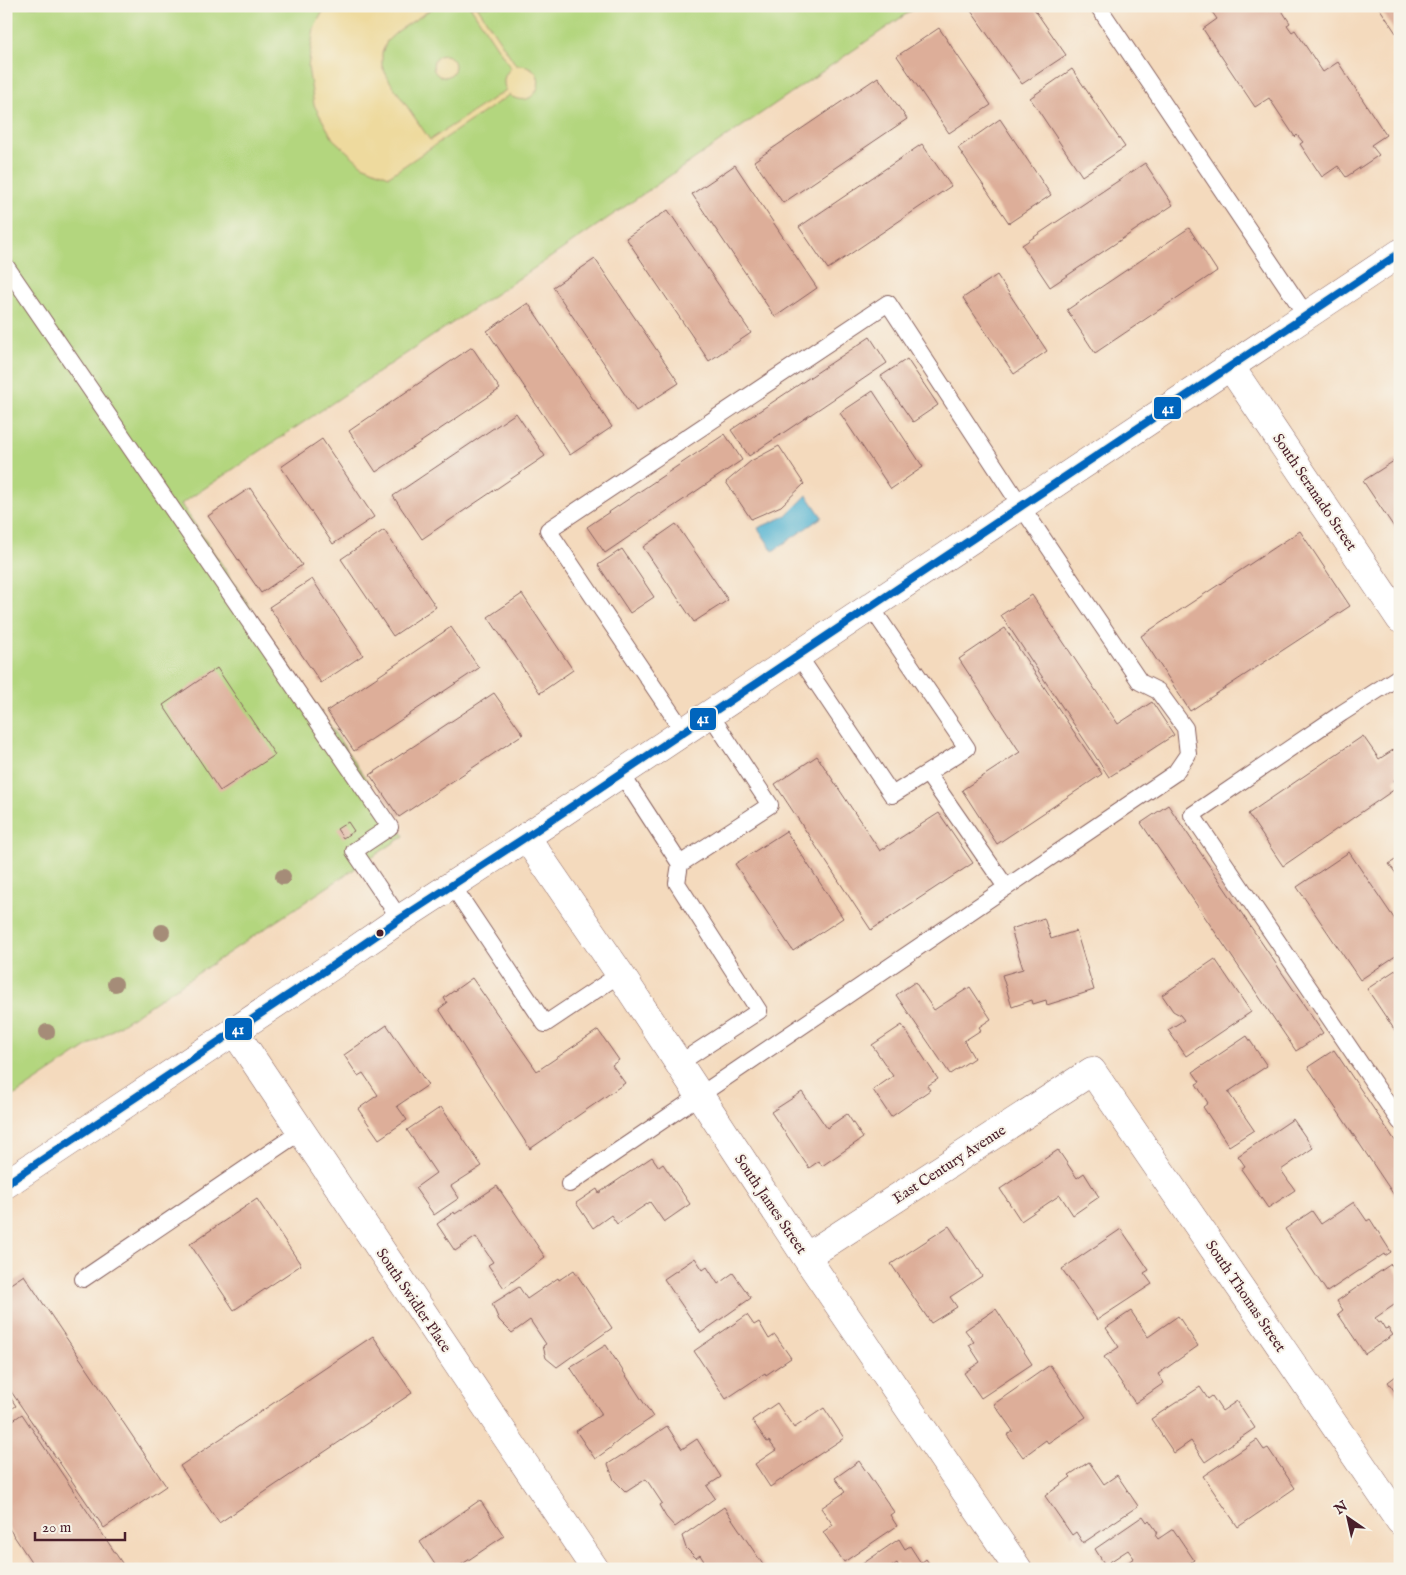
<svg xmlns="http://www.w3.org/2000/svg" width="1406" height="1575" viewBox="0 0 1406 1575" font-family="'IM FELL English',serif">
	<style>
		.green { fill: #b3d67e; stroke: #7e7a54 }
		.sand { fill: #eeda9e; stroke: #9c7c64 }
		.water { fill: #54b4d2; stroke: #4f6a7e }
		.building { fill: #ddae99 }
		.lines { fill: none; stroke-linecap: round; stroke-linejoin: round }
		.lane-casing { stroke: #86605e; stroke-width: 18 }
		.street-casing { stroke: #86605e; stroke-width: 29 }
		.primary-casing { stroke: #86605e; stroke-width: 29 }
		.lane { stroke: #fff; stroke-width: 16 }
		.street { stroke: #fff; stroke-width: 28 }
		.primary { stroke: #fff; stroke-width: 28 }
		.bus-1-casing { stroke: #f7f3e8; stroke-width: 11 }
		.bus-1 { stroke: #0065bd; stroke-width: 8 }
		.tree { fill: #a58c78 }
		.bus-dot { fill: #4a1f2b; stroke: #f7f3e8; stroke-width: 2 }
		.labels { text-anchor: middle; stroke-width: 4; stroke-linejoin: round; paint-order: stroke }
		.street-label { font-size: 15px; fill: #4a1f2b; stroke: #f7f3e8 }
		.line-badge { stroke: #f7f3e8; stroke-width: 2 }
		.badge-label { font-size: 14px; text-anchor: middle; font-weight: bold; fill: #fff }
	</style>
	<rect width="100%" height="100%" fill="#f7f3e8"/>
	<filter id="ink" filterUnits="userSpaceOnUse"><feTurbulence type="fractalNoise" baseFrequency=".02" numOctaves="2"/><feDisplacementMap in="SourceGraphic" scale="10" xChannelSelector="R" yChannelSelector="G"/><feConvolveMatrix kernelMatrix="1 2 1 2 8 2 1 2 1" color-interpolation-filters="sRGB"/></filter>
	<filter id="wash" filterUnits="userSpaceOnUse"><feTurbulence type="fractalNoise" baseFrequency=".0096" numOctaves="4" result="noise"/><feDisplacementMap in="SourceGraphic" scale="20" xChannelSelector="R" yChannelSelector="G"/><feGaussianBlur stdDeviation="1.12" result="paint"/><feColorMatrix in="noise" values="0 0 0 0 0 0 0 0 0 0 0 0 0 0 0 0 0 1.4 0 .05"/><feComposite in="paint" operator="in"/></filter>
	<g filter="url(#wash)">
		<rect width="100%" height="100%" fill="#f4dabd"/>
		<path class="green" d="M6,6H918L554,255L181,504L404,836L6,1101Z"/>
		<path class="sand" d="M326,6H436L398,31L387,41L382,53V66L389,80L430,140L506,90C502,82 504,74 511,68L470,6H477L516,65C554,63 539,115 509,95L389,176L362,165L333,139L314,105L308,67L314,28Z
			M433 66a11 11 0 1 1 22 0a11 11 0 1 1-22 0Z"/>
		<path class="water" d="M807,495L822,517L773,551L758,528L786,516Z"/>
		<g id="blocks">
			<path class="building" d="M972,6H1032L1066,55L1022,84L969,8Z
				M1214,6H1279L1290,23L1287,25L1292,32L1295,30L1323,72L1338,62L1386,135L1371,145L1379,155L1346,177L1338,166L1322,177L1300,144L1303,142L1297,135L1295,137L1269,98L1255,107L1203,29L1217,19L1210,9Z
				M1378,6H1400V30L1396,33Z
				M939,28L991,105L949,133L897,56Z
				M1072,69L1125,147L1082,176L1030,98Z
				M878,77L907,119L783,203L754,161Z
				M1000,119L1051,195L1009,223L958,148Z
				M922,144L951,186L828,269L799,227Z
				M1145,163L1173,205L1050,287L1022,245Z
				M735,165L817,288L775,317L692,194Z
				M668,210L751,333L709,361L626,238Z
				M1189,228L1217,271L1095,353L1067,310Z
				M595,259L679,383L636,411L553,287Z
				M997,275L1047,351L1014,374L963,298Z
				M528,303L612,427L570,455L487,331Z
				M870,337L887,363L749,456L731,430Z
				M472,347L500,389L376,472L349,431Z
				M907,359L938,405L913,422L881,376Z
				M873,391L923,467L891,489L840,413Z
				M516,413L545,456L422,539L393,496Z
				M725,434L742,460L605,553L587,527Z
				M322,439L374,517L333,544L281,467Z
				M779,446L804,484L781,506L751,519L726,482L751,461Z
				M1400,457V536L1363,481Z
				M250,488L302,565L261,593L208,516Z
				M676,524L728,600L694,622L643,547Z
				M384,530L436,607L393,636L341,559Z
				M1300,531L1350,606L1190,711L1141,636Z
				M622,549L654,597L630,613L598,565Z
				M312,579L363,655L321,683L269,607Z
				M522,594L573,670L540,693L488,617Z
				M1032,595L1118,724L1152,702L1174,735L1109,777L1001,615Z
				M451,627L479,668L354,751L327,711Z
				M1005,628L1102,774L997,844L962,790L1020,752L959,659Z
				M217,668L275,755L220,791L163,705Z
				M494,693L523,734L399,817L370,775Z
				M1363,736L1379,759L1398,747L1400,750V776L1394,780L1398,787L1283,866L1248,814Z
				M817,756L880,851L939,813L973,863L871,930L775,784Z
				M1168,805L1323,1033L1296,1051L1141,823Z
				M348,822L354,831L343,838L337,829Z
				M786,831L843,918L793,951L735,864Z
				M1349,852L1400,927V953L1360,980L1297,887Z
				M1400,857V879L1389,864Z
				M1044,918L1051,939L1076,931L1094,990L1047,1005L1046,1000L1033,1004L1032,1000L1012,1007L1002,975L1023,969L1011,929Z
				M1215,959L1251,1012L1186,1056L1168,1030L1184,1020L1180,1015L1173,1011L1162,995Z
				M1400,967V1038L1367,989Z
				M472,978L537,1071L598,1030L619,1060L612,1065L625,1083L530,1149L439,1009L447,1003L444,998Z
				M915,982L934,1010L970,987L991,1019L979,1027L981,1030L964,1041L974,1058L950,1074L896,995Z
				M387,1025L428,1085L397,1106L407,1120L379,1139L358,1109L378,1095L363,1073L358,1076L344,1055Z
				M902,1025L938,1079L927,1086L930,1090L891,1117L873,1090L893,1076L872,1045Z
				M1247,1036L1267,1066L1228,1092L1254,1130L1229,1146L1203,1107L1208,1103L1196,1084L1200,1082L1193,1072Z
				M1334,1050L1400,1148V1204L1308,1067Z
				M802,1092L827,1128L847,1114L863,1138L822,1166L819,1161L809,1168L771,1112Z
				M441,1107L482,1166L451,1186L459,1198L434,1215L415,1188L436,1173L407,1130Z
				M1293,1119L1313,1148L1281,1170L1295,1190L1268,1208L1241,1169L1245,1166L1238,1156Z
				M1058,1150L1077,1178L1084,1173L1099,1197L1073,1215L1060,1195L1021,1221L1000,1189Z
				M652,1157L659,1167L663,1164L690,1204L664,1222L650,1202L617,1224L611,1215L593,1228L576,1203L597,1189L599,1193Z
				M497,1186L545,1257L504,1288L488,1265L493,1262L476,1237L455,1251L437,1224L454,1212L455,1214Z
				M257,1199L301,1265L234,1310L190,1244Z
				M1354,1202L1367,1221L1370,1219L1391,1252L1385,1256L1384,1254L1327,1292L1285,1229L1312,1211L1321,1224Z
				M949,1226L982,1276L950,1297L957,1307L931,1323L891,1264Z
				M1121,1229L1149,1270L1144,1273L1152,1284L1097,1320L1062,1269Z
				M695,1258L703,1270L707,1267L718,1284L733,1273L751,1298L701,1333L664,1279Z
				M1391,1264L1400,1277V1301L1375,1318L1379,1323L1381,1322L1385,1329L1388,1328L1393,1335L1365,1354L1338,1314L1343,1310L1337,1301Z
				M574,1270L612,1328L557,1367L546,1358L543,1346L546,1344L530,1320L512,1333L499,1320L492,1304L519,1287L527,1299L558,1278L559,1280Z
				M24,1275L166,1486L104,1528L6,1384V1287Z
				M996,1309L1032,1364L981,1398L964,1373L980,1362L969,1345L974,1342L965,1330Z
				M1131,1311L1148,1337L1178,1316L1198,1346L1158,1374L1164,1383L1135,1403L1104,1357L1119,1347L1106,1328Z
				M747,1315L754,1325L759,1322L769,1339L775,1335L791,1358L766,1375L765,1373L726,1399L694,1351Z
				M373,1336L412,1393L219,1523L180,1466Z
				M606,1345L653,1417L623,1437L612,1446V1447L595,1459L576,1431L602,1414L570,1367Z
				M1050,1365L1086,1417L1048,1443L1046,1440L1023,1457L1007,1435L1013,1431L994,1404Z
				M1400,1373V1399L1388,1382Z
				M1200,1387L1208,1399L1212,1396L1222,1411L1237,1401L1255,1428L1205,1462L1191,1441L1174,1453L1151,1419Z
				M6,1391L16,1406L6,1412Z
				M777,1403L794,1428L824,1408L844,1438L770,1487L755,1464L776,1450L769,1441L767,1442L752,1420Z
				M22,1414L126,1569H36L6,1524V1425Z
				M667,1426L682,1449L697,1439L721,1477L707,1486L715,1498L675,1527L666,1517L659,1505L662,1503L646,1479L626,1492L614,1480L608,1464L622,1455V1456Z
				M1257,1440L1264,1450L1268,1448L1295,1488L1238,1527L1203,1476Z
				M859,1461L894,1512L890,1515L897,1526L844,1562L823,1532L833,1525L821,1508L845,1492L835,1478Z
				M1089,1462L1104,1484L1117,1475L1138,1506L1083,1543L1076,1532L1072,1535L1045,1496L1071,1477L1069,1475Z
				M480,1500L504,1536L458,1567L459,1569H438L420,1542Z
				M724,1507L766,1569H709L700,1555L696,1558L686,1548L682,1536Z
				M1143,1516L1147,1522L1149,1520L1158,1533L1155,1535L1158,1539L1173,1529L1194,1560L1181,1569H1118L1134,1558L1128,1550L1105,1565L1095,1549Z
				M899,1539L905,1549L910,1546L921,1563L926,1559L933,1569H900L897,1563L888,1569H855Z"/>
		</g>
	</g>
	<g filter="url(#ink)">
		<use href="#blocks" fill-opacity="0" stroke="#86605e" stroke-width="1"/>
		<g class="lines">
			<defs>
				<path id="lane" d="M1098,6L1306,315
					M6,266L390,827L354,851L400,919
					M798,655L892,795L967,748L871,607
					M1400,676L1342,713L1192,815L1400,1122
					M621,773L680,864L677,883L759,1011L678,1064
					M927,773L1006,887
					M680,864L770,805L710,714
					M452,885L545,1024L620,974
					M569,1184L1175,773L1188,754L1185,728L1158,691L1140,682L1021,506L888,303L548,530L684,732
					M83,1279L300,1132"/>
				<path id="street" d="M1230,366L1400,619
					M526,837L620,974L806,1257L1018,1569
					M234,1031L595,1569
					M806,1257L1092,1071L1400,1521"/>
				<path id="primary" d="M6,1184L329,968L400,919L526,837L1400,253"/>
			</defs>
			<use href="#lane" class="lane-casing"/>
			<use href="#street" class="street-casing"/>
			<use href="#primary" class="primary-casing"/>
			<use href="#lane" class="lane"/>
			<use href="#street" class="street"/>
			<use href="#primary" class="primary"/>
			<defs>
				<path id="bus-1" d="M6,1184L329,968L400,919L526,837L1400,253"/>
			</defs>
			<use href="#bus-1" class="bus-1-casing"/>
			<use href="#bus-1" class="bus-1"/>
		</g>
		<g class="tree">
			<circle cx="283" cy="877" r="8"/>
			<circle cx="162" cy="932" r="8"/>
			<circle cx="115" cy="984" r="8"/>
			<circle cx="47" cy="1032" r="8"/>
		</g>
	</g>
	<circle class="bus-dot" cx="380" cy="933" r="4.5"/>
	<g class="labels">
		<g class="street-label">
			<text transform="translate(1315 492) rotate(56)" y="5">South Seranado Street</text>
			<text transform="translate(949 1164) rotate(-33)" y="5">East Century Avenue</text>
			<text transform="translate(771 1204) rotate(56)" y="5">South James Street</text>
			<text transform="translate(1246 1296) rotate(56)" y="5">South Thomas Street</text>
			<text transform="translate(414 1300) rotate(56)" y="5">South Swidler Place</text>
		</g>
	</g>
	<g class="line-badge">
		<rect x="1153" y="396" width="29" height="24" rx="5" fill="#0065bd"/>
		<rect x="689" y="707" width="28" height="24" rx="5" fill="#0065bd"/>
		<rect x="224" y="1017" width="29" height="24" rx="5" fill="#0065bd"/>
	</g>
	<g class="badge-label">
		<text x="1168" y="413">41</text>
		<text x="703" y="723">41</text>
		<text x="238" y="1034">41</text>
	</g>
	<rect width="1406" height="1575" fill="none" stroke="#f7f3e8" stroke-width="25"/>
	<g transform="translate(1348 1518) rotate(326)" stroke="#f7f3e8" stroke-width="4" paint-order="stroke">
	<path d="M0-4L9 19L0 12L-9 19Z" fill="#4a1f2b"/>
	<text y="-8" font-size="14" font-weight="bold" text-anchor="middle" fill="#4a1f2b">N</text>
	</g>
	<path d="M35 1532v8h90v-8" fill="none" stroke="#4a1f2b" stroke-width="2.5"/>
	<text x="42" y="1532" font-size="15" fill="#4a1f2b" stroke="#f7f3e8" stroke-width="4" paint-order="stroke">20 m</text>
</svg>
